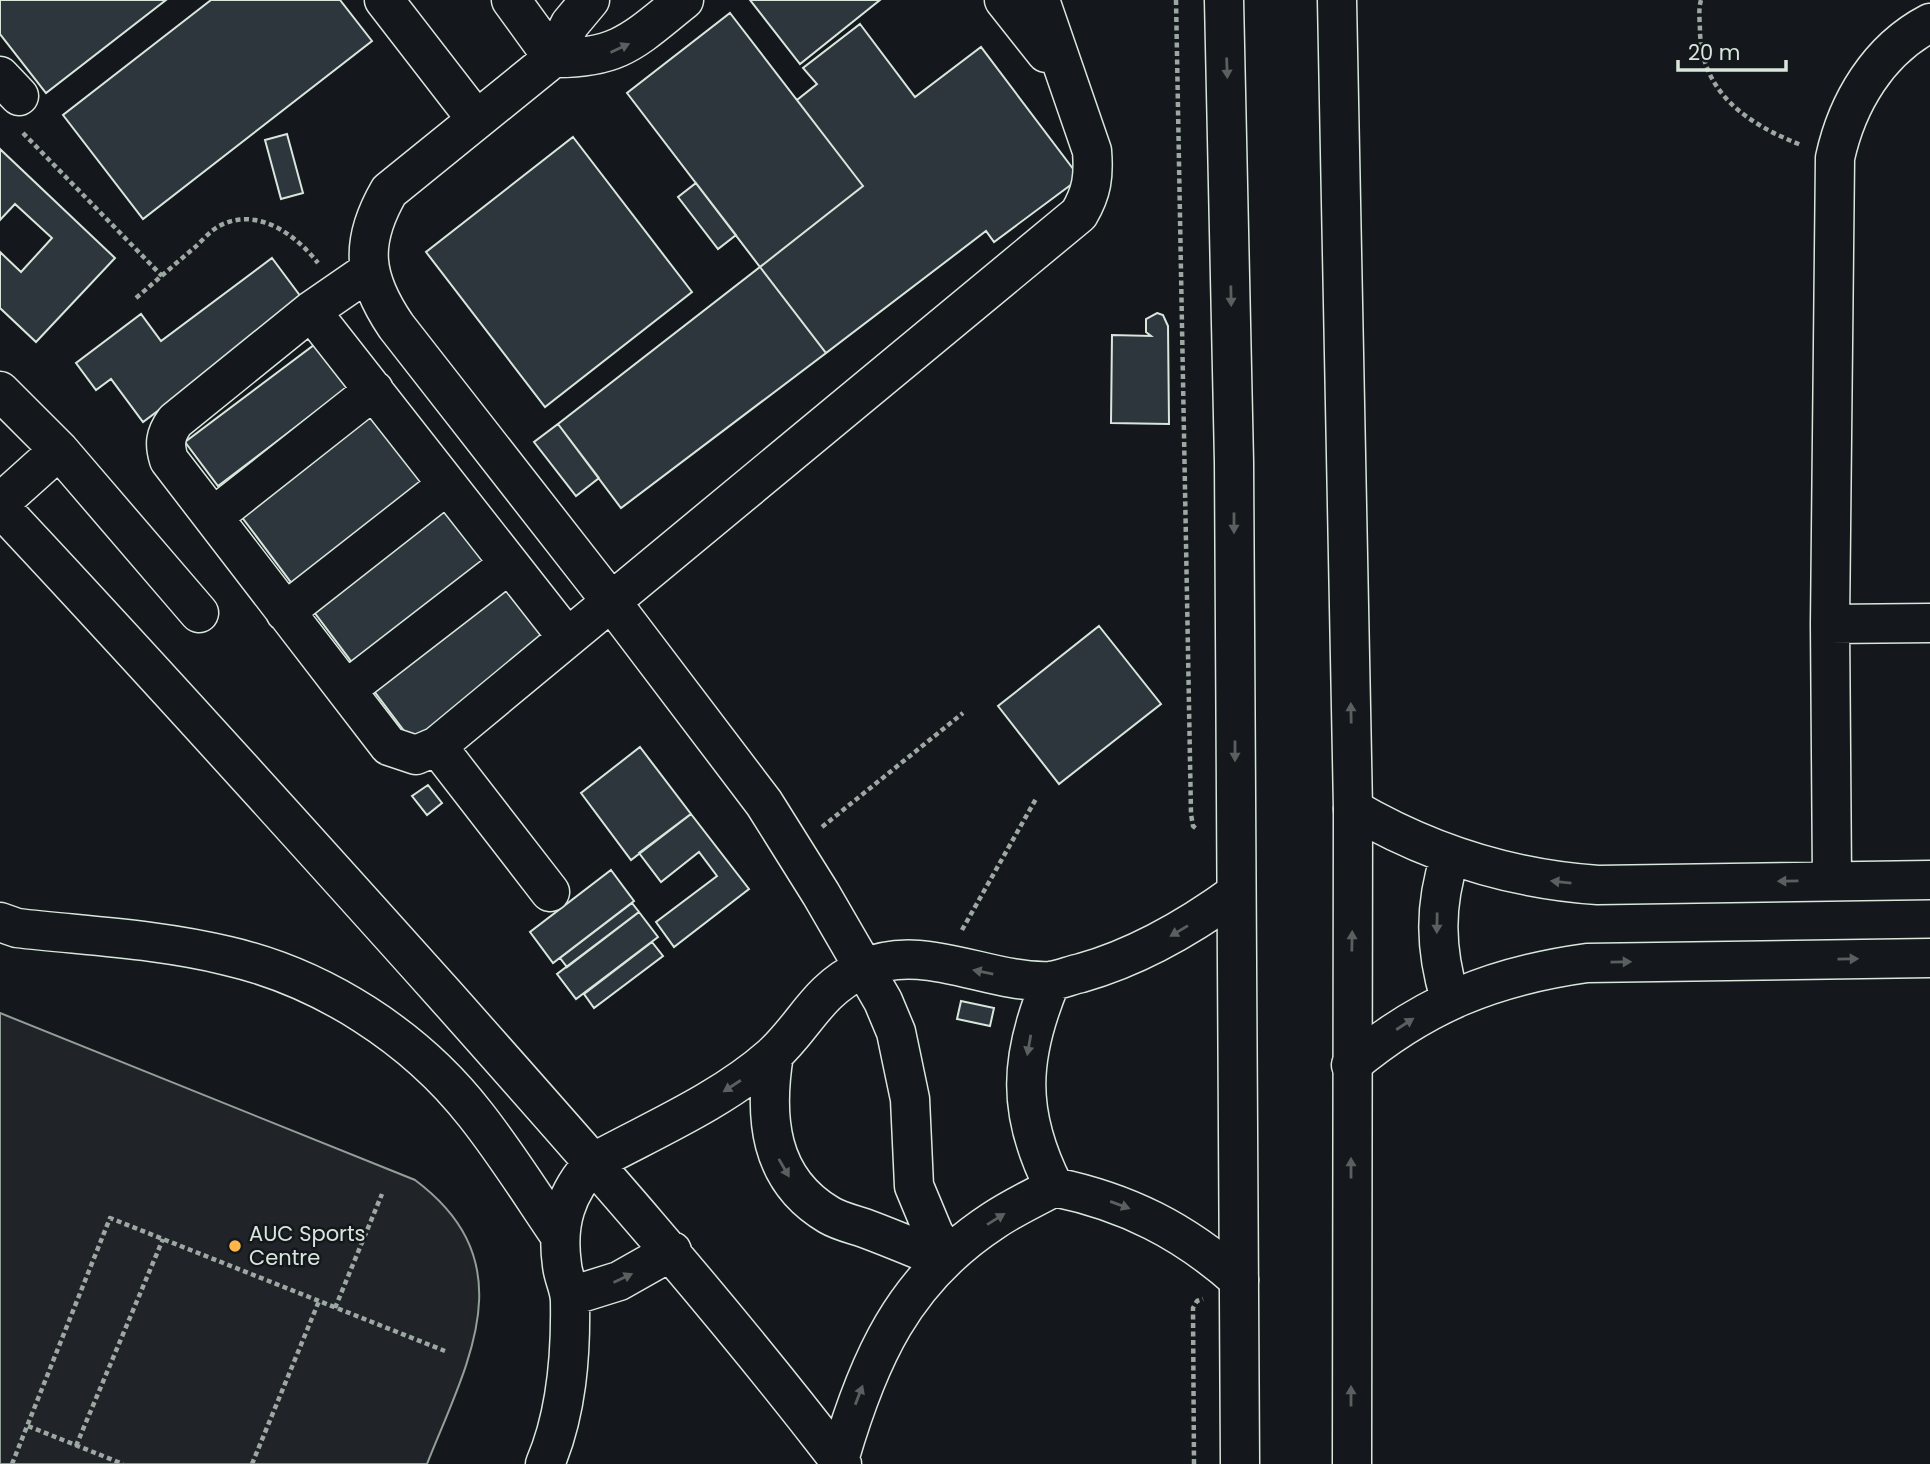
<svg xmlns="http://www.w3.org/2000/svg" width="1930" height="1464" viewBox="0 0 1930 1464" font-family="Poppins,sans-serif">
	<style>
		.pitch { fill: #202428; stroke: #939e99; stroke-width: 2 }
		.building { fill: #2c363c; stroke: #d8e6dc; stroke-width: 2 }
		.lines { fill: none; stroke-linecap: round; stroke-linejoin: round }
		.minor-casing { stroke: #d8e6dc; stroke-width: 41 }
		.major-casing { stroke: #d8e6dc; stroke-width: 41 }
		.path { stroke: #9da8a2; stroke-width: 4.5; stroke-dasharray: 5 3.5; stroke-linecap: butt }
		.minor { stroke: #14181c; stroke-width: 38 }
		.major { stroke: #14181c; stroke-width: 38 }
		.oneway { fill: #59605f }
		.poi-dot { fill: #ffb74d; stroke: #14181c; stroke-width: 2.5 }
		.labels { text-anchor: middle; stroke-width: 5; stroke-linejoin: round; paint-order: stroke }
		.poi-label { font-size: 21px; fill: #d8e6dc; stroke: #14181c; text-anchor: start }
	</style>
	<rect width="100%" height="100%" fill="#14181c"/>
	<path class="pitch" d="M0,1013L415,1180C526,1263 468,1361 427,1464H0Z"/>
	<path class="building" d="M0,0H166L46,93L0,34Z
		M211,0H340L372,41L143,219L63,115Z
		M750,0H880L800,64Z
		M730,13L863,186L760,267L627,93Z
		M860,24L915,97L981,47L1080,178L994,242L986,231L826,353L760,267L863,186L797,100L817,84L803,68Z
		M287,134L303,193L281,199L265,140Z
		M573,137L692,292L545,407L426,252Z
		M0,149L115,258L36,342L0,308V252L21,272L52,238L15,204L0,220Z
		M696,183L736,235L718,249L678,197Z
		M272,258L304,301L143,422L111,379L96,390L76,363L141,314L161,341Z
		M760,267L826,353L621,508L558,424Z
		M1157,313L1163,315L1168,326L1169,424L1111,423L1112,335L1151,336L1146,332V319Z
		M318,342L351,385L218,486L185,442Z
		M373,414L425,483L293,585L241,516Z
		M558,424L599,478L576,496L534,442Z
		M443,506L486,562L354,665L311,608Z
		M503,586L547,642L414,744L371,687Z
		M1099,626L1161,704L1059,784L998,706Z
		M640,747L691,814L631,860L581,793Z
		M428,785L442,803L427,815L412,796Z
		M691,814L749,889L674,947L656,922L717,876L699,852L661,882L639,853Z
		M611,870L634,901L553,963L530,932Z
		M632,903L639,912L567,967L560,958Z
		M639,912L658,937L576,999L557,974Z
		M652,942L663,956L594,1008L584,994Z
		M961,1001L994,1008L990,1026L957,1019Z"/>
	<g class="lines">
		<defs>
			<path id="minor" d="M384,0L476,119
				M511,0L553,58
				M590,0L570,24L553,58L389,191C359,243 363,277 396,326L610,600L764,803L821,894L883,1001L896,1032L910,1099L914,1186L934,1234L949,1255
				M1004,0L1046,53
				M553,58C620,59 635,39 684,0
				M0,76L19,96
				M369,271L311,311L175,421C165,435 164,444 169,460L389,746L416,755L437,746L1079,214C1092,192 1094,176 1092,151L1040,0
				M311,311L566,636
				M0,391L59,450L199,613
				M0,503L59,450
				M0,507C151,668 298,831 445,995C581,1148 717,1301 842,1464
				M213,517L374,390
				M285,612L447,485
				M1830,624L1930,623
				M346,690L509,564
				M437,746L550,892
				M1353,809C1430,854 1509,879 1598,885L1930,880
				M1450,857C1434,906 1435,949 1450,999
				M1832,880L1830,624L1835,158C1847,103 1878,50 1930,23
				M0,922L17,928C87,936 159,939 228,956C323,978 415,1037 475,1114C506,1153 532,1195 560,1236
				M1051,981C1019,1057 1016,1112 1054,1187
				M774,1054C764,1116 768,1179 829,1215C839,1221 852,1224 864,1228C891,1238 917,1249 944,1260
				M1351,1065C1424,1004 1493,976 1587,963L1930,958
				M571,1296L619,1281L672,1251
				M839,1460C868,1360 903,1280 993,1221C1012,1208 1034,1198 1054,1187C1127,1202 1184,1231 1239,1280
				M545,1464C567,1413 571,1355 570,1301C570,1289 563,1277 562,1265C556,1223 566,1192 594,1162C653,1130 721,1101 772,1056C806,1025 816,991 862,969C923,941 988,984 1050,981C1060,980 1071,975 1081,973C1138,957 1188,928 1236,893"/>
			<path id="major" d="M1224,0L1234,462L1240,1464
				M1337,0L1353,809L1352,1464"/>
		</defs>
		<use href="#minor" class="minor-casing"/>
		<use href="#major" class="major-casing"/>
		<path class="path" d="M1176,0L1191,814L1193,826L1198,830
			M1701,0C1698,10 1700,22 1700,32C1702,94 1748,124 1801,145
			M23,133L162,276
			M136,298C156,281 175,264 194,248C202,241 210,231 219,226C257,206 295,234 318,263
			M822,827L963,713
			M962,930L1037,797
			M335,1308L382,1194
			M28,1426L123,1464
			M76,1446L163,1239
			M12,1464L110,1218L445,1351
			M252,1464L319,1301
			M1194,1464L1193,1308L1197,1301L1203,1299"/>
		<use href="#minor" class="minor"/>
		<use href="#major" class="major"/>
	</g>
	<defs><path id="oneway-solid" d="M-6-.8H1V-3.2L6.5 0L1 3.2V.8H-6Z" transform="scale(1.75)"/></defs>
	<g class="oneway">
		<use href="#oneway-solid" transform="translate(620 48) rotate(-25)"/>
		<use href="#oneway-solid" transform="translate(1227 68) rotate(88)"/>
		<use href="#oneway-solid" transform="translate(1231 296) rotate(89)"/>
		<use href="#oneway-solid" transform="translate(1234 523) rotate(90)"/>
		<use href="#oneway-solid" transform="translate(1351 713) rotate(-91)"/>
		<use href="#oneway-solid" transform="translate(1235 751) rotate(90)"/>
		<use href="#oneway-solid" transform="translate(1788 881) rotate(179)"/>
		<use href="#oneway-solid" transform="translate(1561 882) rotate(-174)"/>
		<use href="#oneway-solid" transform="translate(1437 923) rotate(91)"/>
		<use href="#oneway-solid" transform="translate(1179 931) rotate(149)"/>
		<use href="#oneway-solid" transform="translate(1352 941) rotate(-89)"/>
		<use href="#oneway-solid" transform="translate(1848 959) rotate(-1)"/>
		<use href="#oneway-solid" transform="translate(1621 962) rotate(-1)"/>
		<use href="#oneway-solid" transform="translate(983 972) rotate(-168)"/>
		<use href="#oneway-solid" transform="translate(1405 1024) rotate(-33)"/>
		<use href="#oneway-solid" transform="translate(1029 1045) rotate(100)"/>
		<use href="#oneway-solid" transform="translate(732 1086) rotate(147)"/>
		<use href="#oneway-solid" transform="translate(784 1168) rotate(60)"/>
		<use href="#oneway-solid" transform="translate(1351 1168) rotate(-90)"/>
		<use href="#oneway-solid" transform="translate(1120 1205) rotate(20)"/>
		<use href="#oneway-solid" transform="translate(996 1219) rotate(-32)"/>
		<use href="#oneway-solid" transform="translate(623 1278) rotate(-25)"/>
		<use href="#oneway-solid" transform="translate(859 1395) rotate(-69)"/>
		<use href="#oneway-solid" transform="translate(1351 1396) rotate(-90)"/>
	</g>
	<circle class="poi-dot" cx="235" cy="1246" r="7"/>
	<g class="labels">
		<g class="poi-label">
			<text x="249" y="1241">AUC Sports<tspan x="249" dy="24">Centre</tspan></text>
		</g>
	</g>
	<path d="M1678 60v10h108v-10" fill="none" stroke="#d8e6dc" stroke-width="3.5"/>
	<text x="1688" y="60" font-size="21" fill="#d8e6dc" stroke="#14181c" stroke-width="5" paint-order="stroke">20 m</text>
</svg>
